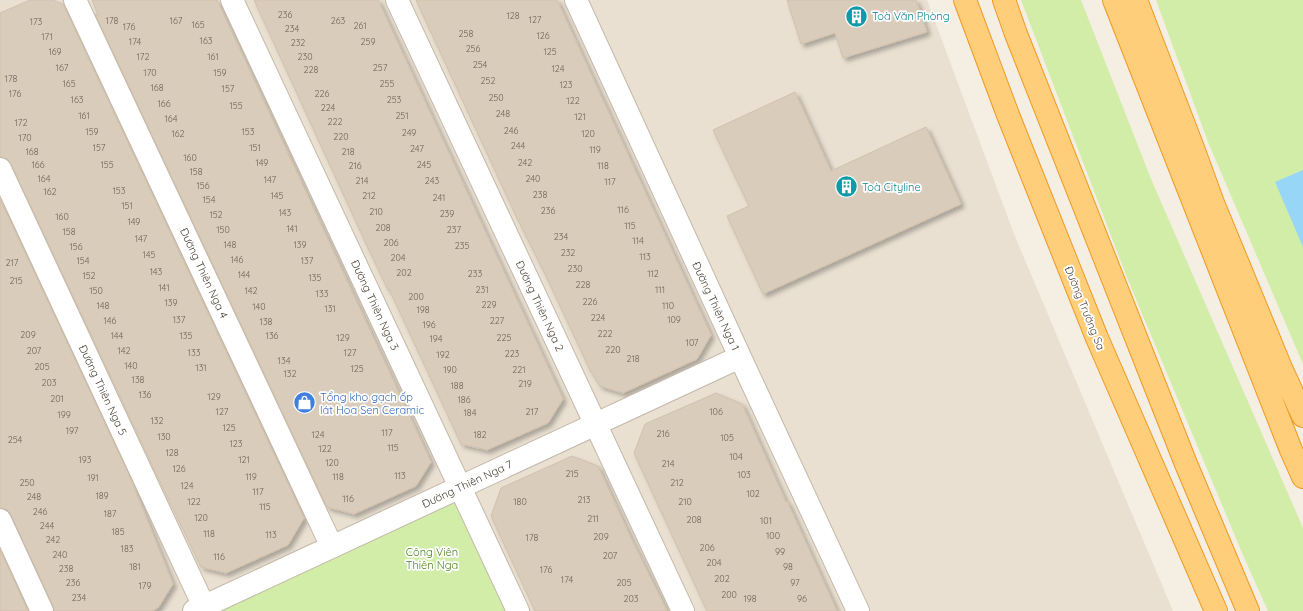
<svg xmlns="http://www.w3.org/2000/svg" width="1303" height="611" viewBox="0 0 1303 611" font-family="Quicksand,sans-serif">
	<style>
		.residential { fill: #e9e0d1 }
		.green { fill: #d1eda7 }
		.water { fill: #98d6f8 }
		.building { fill: #daccbb; stroke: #d2c0aa; filter: url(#shadow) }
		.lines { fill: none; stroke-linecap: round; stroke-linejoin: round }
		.minor-casing { stroke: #c3b8a8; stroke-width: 24 }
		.trunk-casing { stroke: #ef9922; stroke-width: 24 }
		.minor { stroke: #fff; stroke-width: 22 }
		.trunk { stroke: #ffce7a; stroke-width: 22 }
		.labels { text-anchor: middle; stroke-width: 3.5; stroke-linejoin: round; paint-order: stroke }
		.number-label { font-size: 9px; fill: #6c6255 }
		.culture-label { font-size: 11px; fill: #0d838f; stroke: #fff; text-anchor: start }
		.street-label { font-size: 11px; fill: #473e33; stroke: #fff }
		.shop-label { font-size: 11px; fill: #366cbe; stroke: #fff; text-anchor: start }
		.park-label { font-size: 11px; fill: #497f20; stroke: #fff }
	</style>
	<defs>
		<filter id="shadow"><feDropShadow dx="3.5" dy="3.5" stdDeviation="2" flood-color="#0004"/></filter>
	</defs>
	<rect width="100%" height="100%" fill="#f4eee3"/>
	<path class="residential" d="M0,0H927L1014,234L1173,611H0Z"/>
	<path class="green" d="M1021,0H1081L1151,179L1303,528V611H1268L1243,555L1128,280Z
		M1156,0H1303V364L1208,142Z
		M460,487L518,611H206Z"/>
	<path class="water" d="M1303,170V247L1275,182Z"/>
	<path class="building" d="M30,0H52L63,4L304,518L288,545L226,573L201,567L153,467L11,164L7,159L0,157V13Z
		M92,0H217L431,462L416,486L354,514L327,507L95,14L98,15Z
		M254,0H378L563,399L548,423L487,450L461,444L389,289L388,290L368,248Z
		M416,0H557L711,335L697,359L623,393L600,386L590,370L545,274L516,216Z
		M787,0H916L927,32L843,58L835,33L801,44Z
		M795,92L831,171L926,127L961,204L763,294L727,216L749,206L713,130Z
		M0,199L130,477L173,584L158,608L152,611H54L53,606L11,515L7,510L0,508Z
		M716,393L742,404L786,502L787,501L837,611H707L634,453L645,424Z
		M572,456L598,466L630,536L667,611H535L491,516L501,488Z
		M0,550L28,611H0Z"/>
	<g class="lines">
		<defs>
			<path id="minor" d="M75,0L332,547
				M232,0L518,611
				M397,0L683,611
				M576,0L740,357L858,611
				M0,169L206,611
				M0,520L42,611
				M194,611L740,357"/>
			<path id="trunk" d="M965,0L1008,115L1097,338L1216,611
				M1004,0L1016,34L1186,464L1248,611
				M1114,0L1291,450L1303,477
				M1136,0L1193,148L1213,203L1281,368L1303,416"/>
		</defs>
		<use href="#minor" class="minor-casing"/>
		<use href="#trunk" class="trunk-casing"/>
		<use href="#minor" class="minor"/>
		<use href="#trunk" class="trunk"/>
	</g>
	<defs>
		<symbol id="building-disc" viewBox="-11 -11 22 22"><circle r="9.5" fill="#0f9aa8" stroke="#fff"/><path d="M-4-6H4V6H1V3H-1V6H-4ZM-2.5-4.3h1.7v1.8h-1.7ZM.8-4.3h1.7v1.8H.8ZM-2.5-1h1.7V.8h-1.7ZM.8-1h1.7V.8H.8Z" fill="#fff"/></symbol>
		<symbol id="shop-disc" viewBox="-11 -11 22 22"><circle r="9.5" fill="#3f7fe0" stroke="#fff"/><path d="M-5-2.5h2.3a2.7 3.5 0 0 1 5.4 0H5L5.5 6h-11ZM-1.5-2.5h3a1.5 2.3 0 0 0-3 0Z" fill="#fff"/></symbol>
	</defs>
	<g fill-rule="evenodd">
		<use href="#building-disc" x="844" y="4" width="25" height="25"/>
		<use href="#building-disc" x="834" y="174" width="25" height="25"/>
		<use href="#shop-disc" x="292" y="390" width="25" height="25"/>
	</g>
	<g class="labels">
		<g class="number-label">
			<text x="285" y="18">236</text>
			<text x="513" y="19">128</text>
			<text x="535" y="23">127</text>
			<text x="112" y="24">178</text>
			<text x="176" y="24">167</text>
			<text x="338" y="24">263</text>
			<text x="36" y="25">173</text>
			<text x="198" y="28">165</text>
			<text x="360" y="29">261</text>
			<text x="129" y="30">176</text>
			<text x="292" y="32">234</text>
			<text x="466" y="37">258</text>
			<text x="543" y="39">126</text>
			<text x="47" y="40">171</text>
			<text x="206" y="44">163</text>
			<text x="135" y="45">174</text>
			<text x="368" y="45">259</text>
			<text x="298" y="46">232</text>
			<text x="473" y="52">256</text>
			<text x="55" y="55">169</text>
			<text x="550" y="55">125</text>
			<text x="143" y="60">172</text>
			<text x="213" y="60">161</text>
			<text x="305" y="60">230</text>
			<text x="480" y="68">254</text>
			<text x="62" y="71">167</text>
			<text x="380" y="71">257</text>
			<text x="558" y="72">124</text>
			<text x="311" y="73">228</text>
			<text x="150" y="76">170</text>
			<text x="220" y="76">159</text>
			<text x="11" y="82">178</text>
			<text x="488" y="84">252</text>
			<text x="69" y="87">165</text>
			<text x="387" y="87">255</text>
			<text x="566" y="88">123</text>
			<text x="157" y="91">168</text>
			<text x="228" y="92">157</text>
			<text x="15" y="97">176</text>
			<text x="322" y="97">226</text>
			<text x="496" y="101">250</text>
			<text x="77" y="103">163</text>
			<text x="394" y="103">253</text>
			<text x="573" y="104">122</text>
			<text x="164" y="107">166</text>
			<text x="236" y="109">155</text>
			<text x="328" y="111">224</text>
			<text x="503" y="117">248</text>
			<text x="84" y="119">161</text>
			<text x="402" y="119">251</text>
			<text x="580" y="120">121</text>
			<text x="171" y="122">164</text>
			<text x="335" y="125">222</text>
			<text x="21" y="126">172</text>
			<text x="511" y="134">246</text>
			<text x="92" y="135">159</text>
			<text x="248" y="135">153</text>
			<text x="409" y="136">249</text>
			<text x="178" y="137">162</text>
			<text x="588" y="137">120</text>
			<text x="341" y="140">220</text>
			<text x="25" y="141">170</text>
			<text x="518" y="149">244</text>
			<text x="99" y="151">157</text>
			<text x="255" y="151">151</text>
			<text x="417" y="152">247</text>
			<text x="595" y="153">119</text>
			<text x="32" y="155">168</text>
			<text x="348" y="155">218</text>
			<text x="190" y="161">160</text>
			<text x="262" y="166">149</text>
			<text x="525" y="166">242</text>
			<text x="38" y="168">166</text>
			<text x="107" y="168">155</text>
			<text x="424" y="168">245</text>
			<text x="355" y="169">216</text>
			<text x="603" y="169">118</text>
			<text x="196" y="175">158</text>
			<text x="44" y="182">164</text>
			<text x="533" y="182">240</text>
			<text x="270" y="183">147</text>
			<text x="362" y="184">214</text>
			<text x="432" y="184">243</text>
			<text x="610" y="185">117</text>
			<text x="203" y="189">156</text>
			<text x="119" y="194">153</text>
			<text x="50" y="195">162</text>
			<text x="540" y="198">238</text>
			<text x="277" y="199">145</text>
			<text x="369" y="199">212</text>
			<text x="439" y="201">241</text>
			<text x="209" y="203">154</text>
			<text x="127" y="209">151</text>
			<text x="623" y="213">116</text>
			<text x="548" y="214">236</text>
			<text x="376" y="215">210</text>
			<text x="285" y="216">143</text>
			<text x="447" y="217">239</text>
			<text x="216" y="218">152</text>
			<text x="62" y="220">160</text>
			<text x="134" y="225">149</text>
			<text x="630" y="229">115</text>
			<text x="383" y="231">208</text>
			<text x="292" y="232">141</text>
			<text x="223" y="233">150</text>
			<text x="454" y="233">237</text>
			<text x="69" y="235">158</text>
			<text x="561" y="240">234</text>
			<text x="141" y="242">147</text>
			<text x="638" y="244">114</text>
			<text x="391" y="246">206</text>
			<text x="230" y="248">148</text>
			<text x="300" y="248">139</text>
			<text x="462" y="249">235</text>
			<text x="76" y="250">156</text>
			<text x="568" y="256">232</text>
			<text x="149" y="258">145</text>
			<text x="645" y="260">113</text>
			<text x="398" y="261">204</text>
			<text x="237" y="263">146</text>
			<text x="83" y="264">154</text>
			<text x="307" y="264">137</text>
			<text x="12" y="266">217</text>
			<text x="575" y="272">230</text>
			<text x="156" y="275">143</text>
			<text x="404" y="276">202</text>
			<text x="475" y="277">233</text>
			<text x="653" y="277">112</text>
			<text x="244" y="278">144</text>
			<text x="89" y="279">152</text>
			<text x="315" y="281">135</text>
			<text x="16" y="284">215</text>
			<text x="583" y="288">228</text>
			<text x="164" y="291">141</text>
			<text x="482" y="293">231</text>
			<text x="660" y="293">111</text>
			<text x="96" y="294">150</text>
			<text x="251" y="294">142</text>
			<text x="322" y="297">133</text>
			<text x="416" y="300">200</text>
			<text x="590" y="305">226</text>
			<text x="171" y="306">139</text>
			<text x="489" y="308">229</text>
			<text x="103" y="309">148</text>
			<text x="668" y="309">110</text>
			<text x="259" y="310">140</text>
			<text x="330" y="312">131</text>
			<text x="423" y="313">198</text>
			<text x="598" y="321">224</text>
			<text x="179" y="323">137</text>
			<text x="674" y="323">109</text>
			<text x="110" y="324">146</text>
			<text x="497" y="324">227</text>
			<text x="266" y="325">138</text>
			<text x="429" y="328">196</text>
			<text x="605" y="337">222</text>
			<text x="28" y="338">209</text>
			<text x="117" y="339">144</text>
			<text x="186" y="339">135</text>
			<text x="272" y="339">136</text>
			<text x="343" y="341">129</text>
			<text x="504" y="341">225</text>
			<text x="436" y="342">194</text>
			<text x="692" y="346">107</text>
			<text x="613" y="353">220</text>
			<text x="34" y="354">207</text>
			<text x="124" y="354">142</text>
			<text x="194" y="356">133</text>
			<text x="350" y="356">127</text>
			<text x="512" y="357">223</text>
			<text x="443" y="358">192</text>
			<text x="633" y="362">218</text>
			<text x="284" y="364">134</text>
			<text x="131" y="369">140</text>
			<text x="42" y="370">205</text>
			<text x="201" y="371">131</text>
			<text x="357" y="372">125</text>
			<text x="450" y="373">190</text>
			<text x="519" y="373">221</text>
			<text x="290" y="377">132</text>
			<text x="138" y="383">138</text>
			<text x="49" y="386">203</text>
			<text x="525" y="387">219</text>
			<text x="457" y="389">188</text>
			<text x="145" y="398">136</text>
			<text x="214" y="400">129</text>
			<text x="57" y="402">201</text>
			<text x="464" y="403">186</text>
			<text x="222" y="415">127</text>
			<text x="532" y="415">217</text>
			<text x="716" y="415">106</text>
			<text x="470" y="416">184</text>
			<text x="64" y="418">199</text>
			<text x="157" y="424">132</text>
			<text x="229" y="431">125</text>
			<text x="72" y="434">197</text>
			<text x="387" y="436">117</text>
			<text x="663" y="437">216</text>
			<text x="318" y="438">124</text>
			<text x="480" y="438">182</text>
			<text x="164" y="440">130</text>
			<text x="727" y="441">105</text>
			<text x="15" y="443">254</text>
			<text x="236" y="447">123</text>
			<text x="393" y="451">115</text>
			<text x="325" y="452">122</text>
			<text x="172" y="456">128</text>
			<text x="736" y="460">104</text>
			<text x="85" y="463">193</text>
			<text x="244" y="463">121</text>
			<text x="332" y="466">120</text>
			<text x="668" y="467">214</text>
			<text x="179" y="472">126</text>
			<text x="572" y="477">215</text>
			<text x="744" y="478">103</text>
			<text x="400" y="479">113</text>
			<text x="251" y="480">119</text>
			<text x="338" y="480">118</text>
			<text x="93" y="481">191</text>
			<text x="27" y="486">250</text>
			<text x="677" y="486">212</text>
			<text x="187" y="489">124</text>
			<text x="258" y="495">117</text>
			<text x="753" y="497">102</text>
			<text x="102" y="499">189</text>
			<text x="34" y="500">248</text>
			<text x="348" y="502">116</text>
			<text x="584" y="503">213</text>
			<text x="194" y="505">122</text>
			<text x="520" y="505">180</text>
			<text x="685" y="505">210</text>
			<text x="265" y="510">115</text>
			<text x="40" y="515">246</text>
			<text x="110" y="517">187</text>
			<text x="201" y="521">120</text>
			<text x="593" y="522">211</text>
			<text x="694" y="523">208</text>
			<text x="766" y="524">101</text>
			<text x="47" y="529">244</text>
			<text x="118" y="535">185</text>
			<text x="209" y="537">118</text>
			<text x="271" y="538">113</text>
			<text x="773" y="539">100</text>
			<text x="601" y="540">209</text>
			<text x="532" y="541">178</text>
			<text x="53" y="543">242</text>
			<text x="707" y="551">206</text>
			<text x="127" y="552">183</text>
			<text x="780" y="555">99</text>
			<text x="60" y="558">240</text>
			<text x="610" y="559">207</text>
			<text x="219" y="560">116</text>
			<text x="714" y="566">204</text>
			<text x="135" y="570">181</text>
			<text x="788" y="570">98</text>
			<text x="66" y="572">238</text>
			<text x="546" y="573">176</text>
			<text x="722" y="582">202</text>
			<text x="567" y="583">174</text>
			<text x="73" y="586">236</text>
			<text x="624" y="586">205</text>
			<text x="795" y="586">97</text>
			<text x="145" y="589">179</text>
			<text x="729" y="598">200</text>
			<text x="79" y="601">234</text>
			<text x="631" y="602">203</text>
			<text x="750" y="602">198</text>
			<text x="802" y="602">96</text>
		</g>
		<g class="culture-label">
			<text x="872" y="20">Toà Văn Phòng</text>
			<text x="862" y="191">Toà Cityline</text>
		</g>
		<g class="street-label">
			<text transform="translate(204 273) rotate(65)" y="4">Đường Thiên Nga 4</text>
			<text transform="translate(375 305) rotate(65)" y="4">Đường Thiên Nga 3</text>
			<text transform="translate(540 306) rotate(65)" y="4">Đường Thiên Nga 2</text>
			<text transform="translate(716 306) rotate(65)" y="4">Đường Thiên Nga 1</text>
			<text transform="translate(1085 308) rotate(68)" y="4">Đường Trường Sa</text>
			<text transform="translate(103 390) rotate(65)" y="4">Đường Thiên Nga 5</text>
			<text transform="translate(467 484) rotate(-25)" y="4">Đường Thiên Nga 7</text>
		</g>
		<g class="shop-label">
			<text x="320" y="401">Tổng kho gạch ốp<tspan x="320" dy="13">lát Hoa Sen Ceramic</tspan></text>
		</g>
		<g class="park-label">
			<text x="432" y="556">Công Viên<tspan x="432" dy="13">Thiên Nga</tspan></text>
		</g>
	</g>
</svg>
